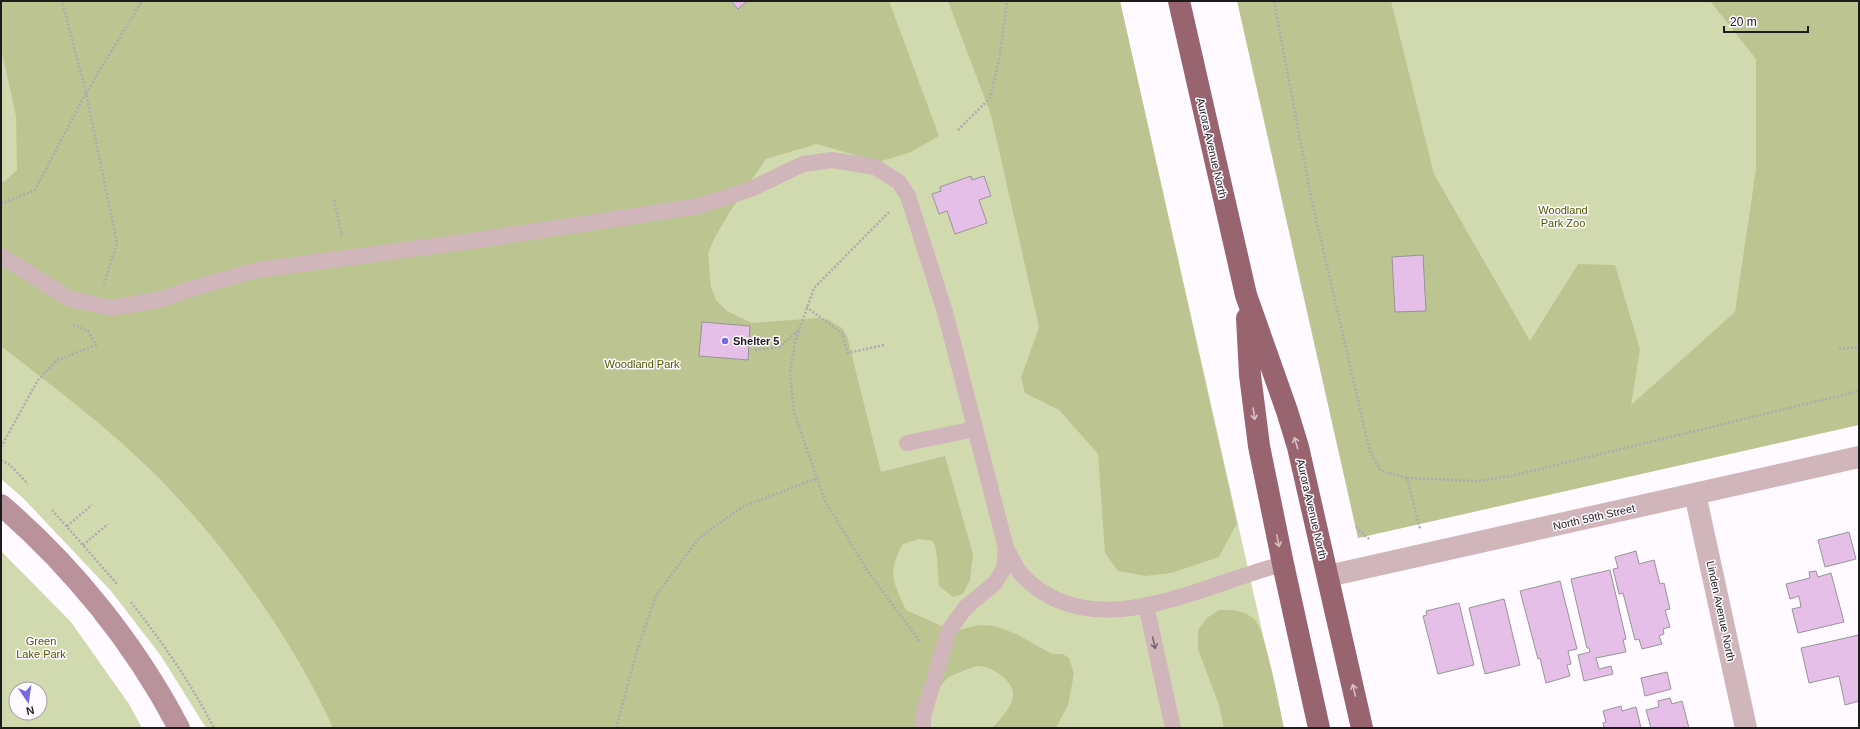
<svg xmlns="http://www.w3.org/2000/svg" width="1860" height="729" viewBox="0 0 1860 729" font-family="Arial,sans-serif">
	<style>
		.green { fill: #d1daaf; fill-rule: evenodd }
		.forest { fill: #bcc592 }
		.building { fill: #e5bfe8; stroke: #989498 }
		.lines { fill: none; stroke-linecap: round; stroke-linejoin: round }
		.path { stroke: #aeaaae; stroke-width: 2.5; stroke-dasharray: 2 2; stroke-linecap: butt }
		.lane { stroke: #d0b5ba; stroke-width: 16 }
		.street { stroke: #d0b5ba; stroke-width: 22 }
		.secondary { stroke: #b9929b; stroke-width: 22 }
		.highway { stroke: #986470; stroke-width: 22 }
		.oneway { stroke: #d6bec6 }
		.oneway2 { stroke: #76686c }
		.poi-dot { fill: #7569e4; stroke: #fffaff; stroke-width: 1.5 }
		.labels { text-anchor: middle; stroke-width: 3; stroke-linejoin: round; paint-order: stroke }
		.street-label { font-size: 11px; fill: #1d1c1d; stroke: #fffaff }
		.park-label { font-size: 11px; fill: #4f5801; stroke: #fffaff }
		.poi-label { font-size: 11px; font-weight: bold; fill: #1d1c1d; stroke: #fffaff; text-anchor: start }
	</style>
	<rect width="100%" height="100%" fill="#fffaff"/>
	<path class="green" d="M1,1H1120L1284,728H206L161,656L111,591L23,498L1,479Z
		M1310,1H1859V372L1455,461Z
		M1,551L71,622L129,704L142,728H1ZM16,689H40V713H16Z"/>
	<path class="forest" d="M1,1H889L939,136L911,152L878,162L817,144L766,159L731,210L715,237L708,253L711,287L716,300L727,311L752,323L817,318L829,320L842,328L847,336L881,472L945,456L973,554L970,580L963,594L953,597L939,586C937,570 939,555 933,541L919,539L903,544C887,572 893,582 906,610L953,631L980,625L995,626L1016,634L1052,654H1063L1069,658L1074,674L1068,705L1056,728H992C1000,720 1013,706 1013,694C1013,680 991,666 978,666C974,666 953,675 949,677C935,687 931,713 930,728H333C292,638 228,549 159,478C110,429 55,388 1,346V182L5,181L17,170L16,116L1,48Z
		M948,1H1120L1237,523L1219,557L1171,573L1145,576L1118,571L1105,553L1098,454L1059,410L1025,393L1021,378L1039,327L991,115Z
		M1237,1H1391L1434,174L1530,341L1578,264L1615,265L1640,349L1631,405L1735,312L1756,169V59L1710,1H1859V425L1358,538Z
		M1219,610C1233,610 1242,609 1254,619C1265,627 1280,710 1284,728H1224L1219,705L1198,649V630L1207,618Z"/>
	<path class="building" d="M731,1H747L738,9Z
		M971,176L972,180L984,176L991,196L979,200L987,223L955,234L947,211L939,214L932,194L941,191L940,187Z
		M1423,255L1426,311L1395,312L1392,257Z
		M702,322L750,326L748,360L699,356Z
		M1849,532L1856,559L1825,567L1818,540Z
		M1636,551L1639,564L1654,560L1660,584L1664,583L1670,609L1665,610L1670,627L1663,629L1664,634L1659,636L1662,644L1642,649L1639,639L1635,640L1623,593L1619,594L1613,569L1618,568L1615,557Z
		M1610,570L1626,639L1623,640L1626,652L1596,658L1599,669L1611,666L1613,674L1584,681L1578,655L1590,652L1589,648H1587L1571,579Z
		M1816,571L1818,577L1831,573L1844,622L1798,633L1792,609L1801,607L1799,596L1790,599L1786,584L1810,578L1809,572Z
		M1560,581L1577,649L1568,651L1571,664L1567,665L1570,676L1546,683L1540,658L1538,659L1520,591Z
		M1504,599L1520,665L1485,674L1469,608Z
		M1459,603L1474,665L1438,674L1423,616L1427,615L1426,611Z
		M1859,635V701L1845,705L1839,676L1809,683L1801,648Z
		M1667,672L1671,689L1645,696L1641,678Z
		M1670,698L1672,704L1682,701L1689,728H1651L1646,710L1659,707L1658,701Z
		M1621,706L1622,711L1636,707L1641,728H1604L1603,723L1606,722L1603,711Z"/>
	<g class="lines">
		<path class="path" d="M1274,1L1311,197L1370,452L1381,471L1407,478L1420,529
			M958,130L990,98L1000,55L1007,1
			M334,200L342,236
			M1,204L35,190L86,93L62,1
			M889,212L814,288L795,342L790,374L794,412L825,501L867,570L921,643
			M104,284L117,243L86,93L142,1
			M806,307L842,333L848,353L884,345
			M1839,349L1859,347
			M755,350L780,347L799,329
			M1,447L38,380L56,361L96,345L88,331L72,324
			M1,460L10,465L28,484
			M1407,478L1477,481L1511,476L1859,391
			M52,510L118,585
			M67,526L92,505
			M1356,527L1367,538L1371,539
			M83,545L108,524
			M131,602C162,642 191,683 214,728
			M616,728L636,654L656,595L699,538L742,507L817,478"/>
		<path class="lane" d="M1,256L70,299L111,308L162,299L190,289L257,270L478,240L699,206L751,189L803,164L832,160L875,167L899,182L908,196L945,312L1006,548C1011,556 1015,567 1021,574C1091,650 1203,584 1283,564
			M907,443L975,429
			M1146,605L1173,728
			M923,728V716L949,630L966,607L995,583L1004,568L1006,548"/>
		<path class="street" d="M1695,494L1746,728
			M1328,576L1859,457"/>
		<path class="secondary" d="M1,505C73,567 135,644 179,728"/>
		<path class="highway" d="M1179,1L1246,295L1287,411L1298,447L1362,728
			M1247,318L1250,375L1259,446L1283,564L1319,728"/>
	</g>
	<defs><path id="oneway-shaft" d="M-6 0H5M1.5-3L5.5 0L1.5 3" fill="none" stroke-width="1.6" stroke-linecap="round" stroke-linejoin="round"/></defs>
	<g class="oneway">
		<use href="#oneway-shaft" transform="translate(1254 414) rotate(82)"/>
		<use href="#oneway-shaft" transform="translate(1296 443) rotate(-106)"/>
		<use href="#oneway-shaft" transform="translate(1278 541) rotate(79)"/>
		<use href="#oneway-shaft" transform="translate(1354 690) rotate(-103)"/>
	</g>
	<use class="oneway2" href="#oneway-shaft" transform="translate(1154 643) rotate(77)"/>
	<circle class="poi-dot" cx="725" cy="341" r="4"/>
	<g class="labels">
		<g class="street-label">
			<text transform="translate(1212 148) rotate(77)" y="4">Aurora Avenue North</text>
			<text transform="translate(1312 509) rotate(77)" y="4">Aurora Avenue North</text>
			<text transform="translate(1594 517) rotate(-13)" y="4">North 59th Street</text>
			<text transform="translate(1721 611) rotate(78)" y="4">Linden Avenue North</text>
		</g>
		<g class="park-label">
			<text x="1563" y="214">Woodland<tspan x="1563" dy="13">Park Zoo</tspan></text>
			<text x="642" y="368">Woodland Park</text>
			<text x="41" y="645">Green<tspan x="41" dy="13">Lake Park</tspan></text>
		</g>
		<g class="poi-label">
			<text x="733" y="345">Shelter 5</text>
		</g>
	</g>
	<rect width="1860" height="729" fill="none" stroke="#1d1c1d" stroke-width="4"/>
	<g transform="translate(28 701) rotate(167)"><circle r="19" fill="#fffaff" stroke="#a5a1a5"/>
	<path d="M0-3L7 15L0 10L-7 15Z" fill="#7569e4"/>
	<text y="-6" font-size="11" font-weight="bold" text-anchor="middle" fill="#1d1c1d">N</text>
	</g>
	<path d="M1724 26v6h84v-6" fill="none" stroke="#1d1c1d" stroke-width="2"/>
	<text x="1730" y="26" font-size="12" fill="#1d1c1d" stroke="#fffaff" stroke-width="3" paint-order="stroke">20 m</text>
</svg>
